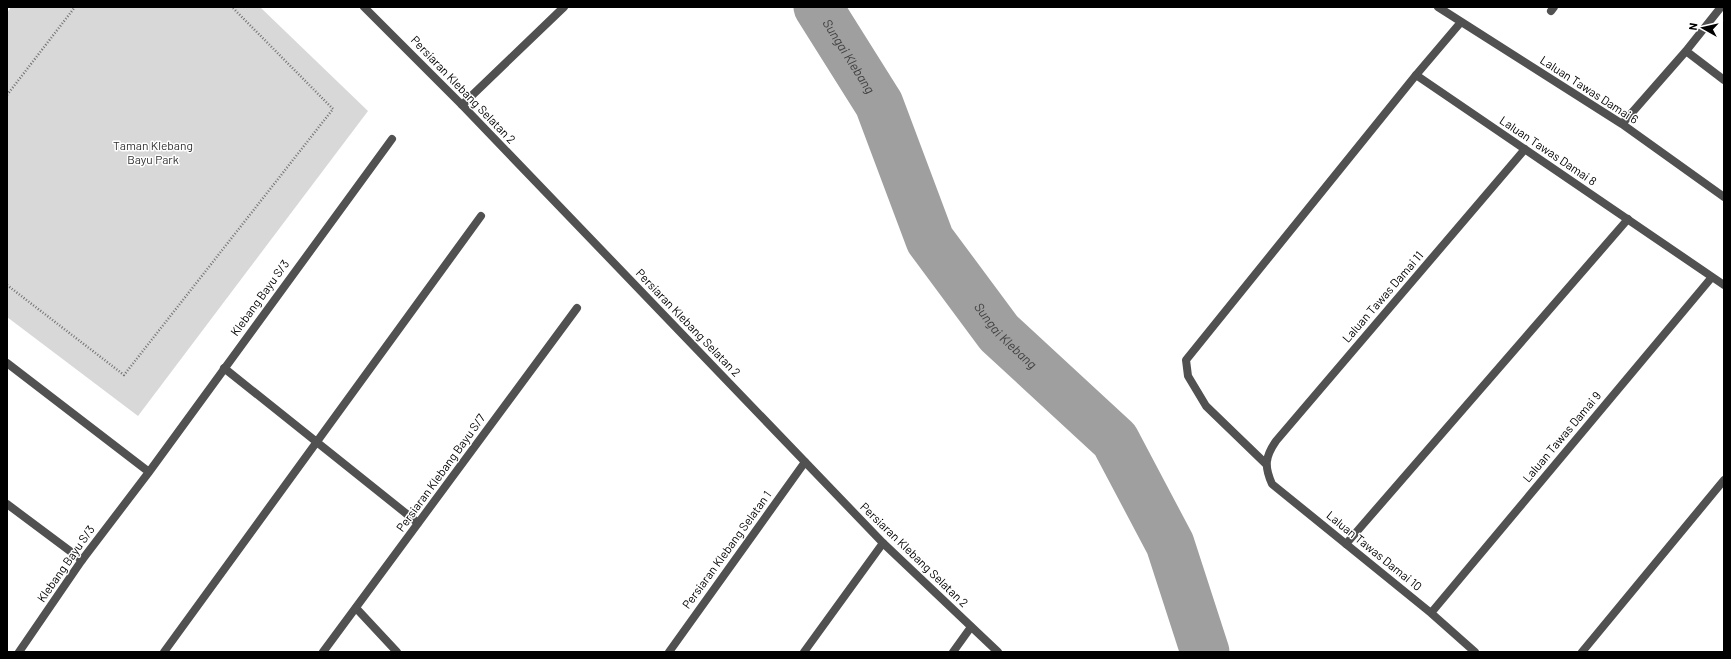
<svg xmlns="http://www.w3.org/2000/svg" width="1731" height="659" viewBox="0 0 1731 659" font-family="Barlow,sans-serif">
	<style>
		.green { fill: #d8d8d8 }
		.lines { fill: none; stroke-linecap: round; stroke-linejoin: round }
		.river { stroke: #9f9f9f; stroke-width: 49 }
		.path { stroke: #737373; stroke-width: 2.5; stroke-dasharray: 1 2; stroke-linecap: butt }
		.service { stroke: #515151; stroke-width: 8 }
		.minor { stroke: #515151; stroke-width: 8 }
		.tertiary { stroke: #515151; stroke-width: 8 }
		.labels { text-anchor: middle; stroke-width: 3; stroke-linejoin: round; paint-order: stroke }
		.street-label { font-size: 12px; fill: #000; stroke: #fff }
		.park-label { font-size: 12px; fill: #2f2f2f; stroke: #fff }
		.water-label { font-size: 13px; font-style: italic; fill: #404040; stroke: #fff }
	</style>
	<rect width="100%" height="100%" fill="#fff"/>
	<path class="green" d="M11,7H260L368,111L138,416L7,317V13Z"/>
	<g class="lines">
		<path class="river" id="s1" d="M818,7L879,104L930,240L999,333L1115,440L1170,544L1205,652"/>
		<path class="path" d="M7,95L75,7
			M7,285L124,375L333,109L232,7"/>
		<path class="service" d="M1551,11L1554,7
			M462,105L564,7
			M224,368L418,523
			M1266,464L1206,406L1188,376L1186,360L1416,75
			M7,504L82,560
			M1346,544L1628,219
			M356,608L397,652
			M164,652L481,216
			M804,652L883,543
			M1582,652L1724,480"/>
		<path class="minor" d="M1438,7L1622,124L1724,197
			M1461,22L1416,75L1724,285
			M1686,51L1724,80
			M1622,124L1686,51L1721,7
			M7,363L149,472
			M1431,613L1712,277
			M19,652L82,560L149,472L392,139
			M323,652L577,308
			M669,652L805,462
			M953,652L971,627
			M1475,652L1431,613L1272,484C1264,466 1265,457 1276,441L1525,149"/>
		<path class="tertiary" d="M364,7L462,105L883,543L998,652"/>
	</g>
	<g class="labels">
		<g class="street-label">
			<text transform="translate(463 90) rotate(46)" y="4">Persiaran Klebang Selatan 2</text>
			<text transform="translate(1589 90) rotate(33)" y="4">Laluan Tawas Damai 6</text>
			<text transform="translate(1548 151) rotate(34)" y="4">Laluan Tawas Damai 8</text>
			<text transform="translate(1383 297) rotate(-49)" y="4">Laluan Tawas Damai 11</text>
			<text transform="translate(260 298) rotate(-54)" y="4">Klebang Bayu S/3</text>
			<text transform="translate(688 323) rotate(46)" y="4">Persiaran Klebang Selatan 2</text>
			<text transform="translate(1562 437) rotate(-50)" y="4">Laluan Tawas Damai 9</text>
			<text transform="translate(441 473) rotate(-54)" y="4">Persiaran Klebang Bayu S/7</text>
			<text transform="translate(727 550) rotate(-54)" y="4">Persiaran Klebang Selatan 1</text>
			<text transform="translate(1374 551) rotate(39)" y="4">Laluan Tawas Damai 10</text>
			<text transform="translate(914 555) rotate(44)" y="4">Persiaran Klebang Selatan 2</text>
			<text transform="translate(66 564) rotate(-55)" y="4">Klebang Bayu S/3</text>
		</g>
		<g class="park-label">
			<text x="153" y="150">Taman Klebang<tspan x="153" dy="14">Bayu Park</tspan></text>
		</g>
		<g class="water-label">
			<text dy="5" stroke="none"><textPath href="#s1" startOffset="58">Sungai Klebang</textPath></text>
			<text dy="5" stroke="none"><textPath href="#s1" startOffset="382">Sungai Klebang</textPath></text>
		</g>
	</g>
	<rect width="1731" height="659" fill="none" stroke="#000000" stroke-width="16"/>
	<g transform="translate(1703 28) rotate(278)" stroke="#ffffff" stroke-width="3" paint-order="stroke">
	<path d="M0-3L7 15L0 10L-7 15Z" fill="#000000"/>
	<text y="-6" font-size="11" font-weight="bold" text-anchor="middle" fill="#000000">N</text>
	</g>
</svg>
